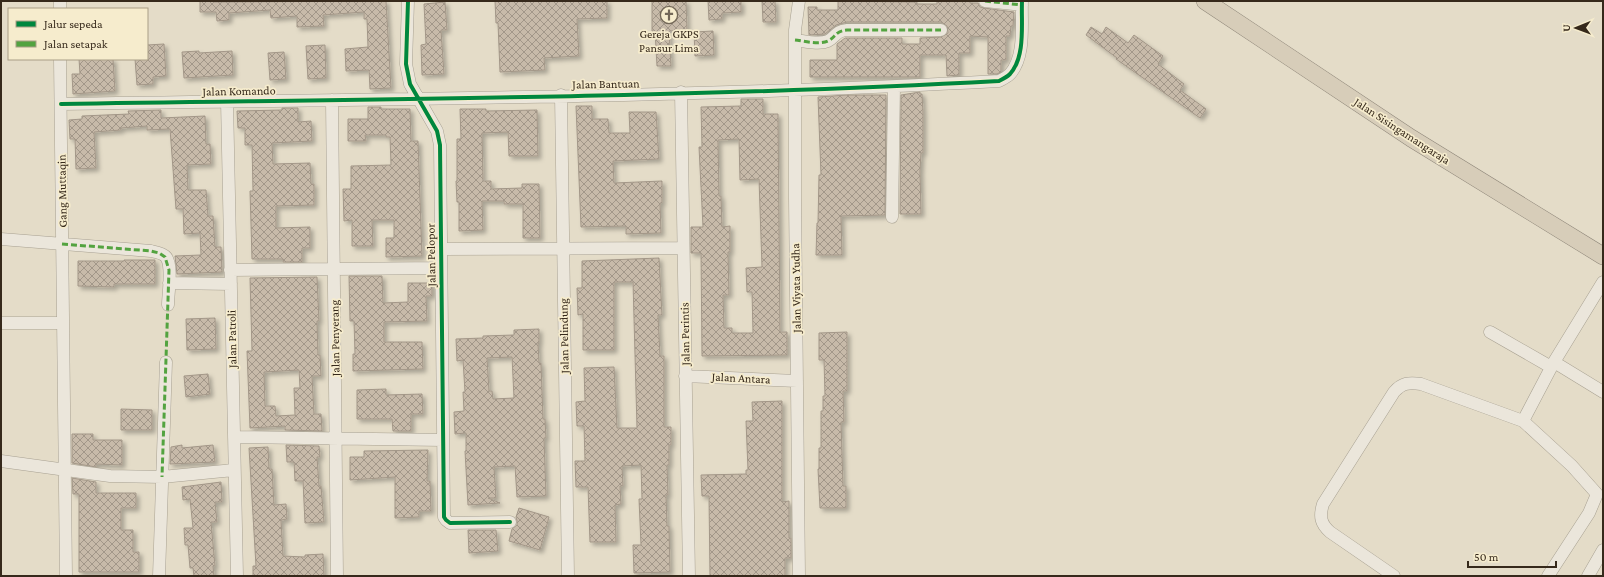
<svg xmlns="http://www.w3.org/2000/svg" width="1604" height="577" viewBox="0 0 1604 577" font-family="'Crimson Pro',serif">
	<style>
		.building { fill: url(#building-cross-hatch); stroke: #a39788; fill-rule: evenodd; filter: url(#shadow) }
		.lines { fill: none; stroke-linecap: round; stroke-linejoin: round }
		.minor-casing { stroke: #a8a192; stroke-width: 13 }
		.highway-casing { stroke: #8e8679; stroke-width: 18 }
		.minor { stroke: #ebe6db; stroke-width: 12 }
		.highway { stroke: #d7cdb9; stroke-width: 17 }
		.quiet { stroke: #53a340; stroke-width: 3; stroke-dasharray: 6 3; stroke-linecap: butt }
		.cycleway-casing { stroke: #f6eccd; stroke-width: 6 }
		.cycleway { stroke: #00873e; stroke-width: 4 }
		.labels { text-anchor: middle; stroke-width: 3.5; stroke-linejoin: round; paint-order: stroke }
		.poi-label { font-size: 12px; fill: #36291b; stroke: #f6eccd }
		.street-label { font-size: 12px; fill: #36291b; stroke: #f6eccd }
	</style>
	<defs>
		<pattern id="building-cross-hatch" width="8" height="8" patternUnits="userSpaceOnUse"><rect width="8" height="8" fill="#c7baa9"/><path d="M0 0l8 8M0 8l8-8" fill="none" stroke="#a29789"/></pattern>
		<filter id="shadow"><feDropShadow dx="3" dy="3" stdDeviation="2" flood-color="#0004"/></filter>
	</defs>
	<rect width="100%" height="100%" fill="#e4dcc8"/>
	<path class="building" d="M200,1H214V2L386,1L391,88L370,89L369,70L346,71L345,49L368,47L367,19H364V12L323,15L324,26L297,27V16L271,18L270,10L229,13V20L217,21L216,12H200Z
		M495,1H607V18L577,19L579,56L544,58L545,70L500,72L498,23H496Z
		M652,1H686L687,30L669,31L671,66H657L655,31H652Z
		M708,1H741V12L722,13V19L709,20Z
		M762,1H775L776,22H763Z
		M838,1L917,2V4H937V1H970V3H978L980,7L984,8L1014,12L1013,26H1011L1010,36H1006V60H1001V72L997,74H988V37L970,36V53H959V75L947,76L946,55H920V77H810V60H837V44L845,38H902V44H920V38L941,37L948,33L947,26L941,22H847L836,25L825,34L809,35L808,7H817V10H838Z
		M445,2L447,30H441L444,74L422,75L421,45L426,44L424,4Z
		M1091,27L1102,34L1106,27L1128,43L1134,35L1163,56L1158,64L1184,84L1180,90L1206,109L1200,118L1116,59L1117,58L1086,35Z
		M713,31L714,55L695,56L694,32Z
		M164,44L166,76L153,77V84L137,85L135,59H147V45Z
		M325,45L326,78L308,79L306,46Z
		M199,51V53L232,51L233,75L184,78L182,52Z
		M284,52L286,79L270,80L268,53Z
		M79,59H113L115,91L73,94L72,74H80Z
		M920,92V94H922L923,112V153H921L920,171L921,214H900L901,95Z
		M847,95H886L885,215L841,216L842,255H816L817,223H818L819,175H821L818,97Z
		M741,99H763V114H778L780,332H787V355L702,356L701,253H691V227H703L699,147H702L701,107L741,106ZM739,139L740,180L759,179L762,267L746,268L747,292H752L753,333H732V328H724L723,295H729L728,252H730V226L722,227L721,196H719L718,140Z
		M576,106H592V119H608L609,133H630L629,112H656L659,159L613,161L614,183L662,181V203H660L661,233L626,234V226L581,227Z
		M368,107H381V109H410L411,141H418L422,256L386,257V238H394V220H372L373,246H352V220L344,221L343,189H351V166L391,165L390,137H386V135H365L366,141H348V119H368Z
		M282,108H298V122L311,121L312,141L272,143L273,164L310,163L311,184H314V205L276,206V228L310,227V248H302V262H283V259H252L250,191H253L252,145H245V128H238L237,111L282,110Z
		M460,109H486V111L537,110L538,156H509L508,132L482,133L483,181H491V189L522,188V184H539L540,238H523V204H504V201H482L483,230L459,231V202H457L456,181H457V139H461Z
		M161,110V118L205,116L206,144H210L211,164L187,165L188,190H206L208,216H213L215,247H221L222,272L177,274L175,256L201,255L200,233L184,234L183,209H176L170,129L147,130V126L121,128V130L94,132L96,168L76,169L75,139H70L69,120L82,119V116L129,114L128,111Z
		M659,258L662,315H658L660,356H664V427H671V445H669V465H667L668,495H666L667,526H669L670,572L634,573L633,545H641L639,499H642L641,465L622,466L623,486H620L621,504L615,505L616,542H590L588,487H576L575,461H585L584,426H577L576,402L585,401L584,368L614,367L617,428H637L633,282H614V350H583V314L578,315L577,288H582V261Z
		M124,260H155V284H114V287L78,286V261H124Z
		M349,276H382L383,303L408,302V283H432V296H426L427,321L384,322V342H422L423,369L353,371V354H355L354,321H350Z
		M317,277L319,321H317L318,355H320L321,376H312L314,414H321L322,431L285,430V426L250,428L247,351H252L250,278ZM299,370L300,388H294L295,415L276,416L275,406H265L264,372Z
		M215,318L216,349L187,350L186,319Z
		M539,329V343H538L539,363H541L543,419H545L546,438H544L546,496L517,497L515,466L494,467L496,498H488L500,503L468,505L465,451H466V433L455,434L454,412L464,411L463,392H465L463,360L457,361L456,339L483,338V336L514,335V330ZM512,357L514,398L493,399L492,391H489L487,358Z
		M847,332V391H843L844,422H841L843,486H846V508H820L818,469H819V448H821V411H823V396H825L824,360H819V333Z
		M208,374L210,394L186,397L184,376Z
		M386,389V395L422,394L423,414H411V431H393L392,419H357V390Z
		M782,401V502L789,501V538H791V558H785V576H710L709,496H702L701,475L746,474V470H748L746,421H753L752,402Z
		M121,409L152,410V430H121Z
		M72,434H93V440H122V465L96,464V467L72,463Z
		M182,445V448L213,445L215,462L170,464L171,447Z
		M286,445L319,446L320,457H317L319,486H321L324,522L305,523L303,481H295L294,462H287Z
		M268,447L269,469H272L274,505L286,504L287,519L281,520L283,556L305,557V555L323,554L324,576H253V566H256L249,448Z
		M428,450L427,481H430L431,511H419V517L395,518V477L350,480V457H364V451Z
		M72,478L96,482V493H136V508H121V530H133V552H139V572H79V494H73Z
		M221,482L222,502H215L217,522H211L215,566H213L214,576H194L193,568H190L188,545H185L184,528H193L190,499L183,500L182,487Z
		M519,508L549,517L540,550L509,541L512,529L517,525V521L516,517Z
		M468,530H496L498,551L469,553Z"/>
	<g class="lines">
		<defs>
			<path id="minor" d="M60,1V9
				M408,1L406,64L410,84L437,131L440,145L444,517L446,520L450,523L510,522
				M799,1L795,30V198L799,576
				M985,1L1022,5
				M795,40C804,41 819,45 828,41C836,37 835,31 847,30H941
				M60,59L66,576
				M681,92L689,576
				M561,95L568,576
				M332,100L337,576
				M227,101L237,576
				M61,104C374,99 687,98 999,81C1003,79 1007,77 1010,74C1026,56 1021,23 1022,1
				M892,217L894,87
				M1,239L151,251C156,252 163,253 166,257C173,266 168,294 168,305
				M441,249L683,248
				M230,270L441,268
				M169,283L231,284
				M1,323H63
				M1490,332L1551,367
				M1554,362L1603,392
				M685,376L797,381
				M1523,421L1554,362L1603,282
				M234,437L443,440
				M1,461L110,476L162,477L234,470
				M159,576L166,362
				M1394,576L1330,532C1321,524 1319,517 1323,504L1394,392C1402,383 1409,382 1421,384L1523,421L1572,466L1597,494L1589,513L1548,576
				M1588,576L1603,550"/>
			<path id="highway" d="M1205,1L1411,138L1603,256"/>
		</defs>
		<use href="#minor" class="minor-casing"/>
		<use href="#highway" class="highway-casing"/>
		<use href="#minor" class="minor"/>
		<use href="#highway" class="highway"/>
		<path class="quiet" d="M985,1L1022,5
			M795,40C804,41 819,45 828,41C836,37 835,31 847,30H941
			M62,244L151,251L159,253L165,257L169,270L162,477"/>
		<defs>
			<path id="cycleway" d="M408,1L406,64L410,84L437,131L440,145L444,517L446,520L450,523L510,522
				M61,104C374,99 687,98 999,81C1003,79 1007,77 1010,74C1026,56 1021,23 1022,1"/>
		</defs>
		<use href="#cycleway" class="cycleway-casing"/>
		<use href="#cycleway" class="cycleway"/>
	</g>
	<defs>
		<symbol id="church-ring" viewBox="-11 -11 22 22"><circle r="9.5" fill="#f6eccd" stroke="#736858" stroke-width="1.5"/><path d="M-1.2-6h2.4v3.5h3.3v2.4h-3.3V6h-2.4V-.1h-3.3v-2.4h3.3Z" fill="#736858"/></symbol>
	</defs>
	<g fill-rule="evenodd">
		<use href="#church-ring" x="659" y="5" width="20" height="20"/>
	</g>
	<g class="labels">
		<g class="poi-label">
			<text x="669" y="38">Gereja GKPS<tspan x="669" dy="14">Pansur Lima</tspan></text>
		</g>
		<g class="street-label">
			<text transform="translate(606 84) rotate(-1)" y="4">Jalan Bantuan</text>
			<text transform="translate(239 91) rotate(-1)" y="4">Jalan Komando</text>
			<text transform="translate(1402 131) rotate(33)" y="4">Jalan Sisingamangaraja</text>
			<text transform="translate(62 191) rotate(-91)" y="4">Gang Muttaqin</text>
			<text transform="translate(431 255) rotate(-91)" y="4">Jalan Pelopor</text>
			<text transform="translate(796 288) rotate(-91)" y="4">Jalan Viyata Yudha</text>
			<text transform="translate(685 334) rotate(-91)" y="4">Jalan Perintis</text>
			<text transform="translate(564 336) rotate(-91)" y="4">Jalan Pelindung</text>
			<text transform="translate(335 338) rotate(-91)" y="4">Jalan Penyerang</text>
			<text transform="translate(232 339) rotate(-91)" y="4">Jalan Patroli</text>
			<text transform="translate(741 378) rotate(3)" y="4">Jalan Antara</text>
		</g>
	</g>
	<rect width="1604" height="577" fill="none" stroke="#36291b" stroke-width="4"/>
	<rect x="8" y="8" width="140" height="52" fill="#f6eccd" stroke="#a99e86"/>
	<rect x="16" y="21" width="20" height="6" fill="#00873e" stroke="#a99e86"/>
	<text x="44" y="28" font-size="12" fill="#36291b">Jalur sepeda</text>
	<rect x="16" y="41" width="20" height="6" fill="#53a340" stroke="#a99e86"/>
	<text x="44" y="48" font-size="12" fill="#36291b">Jalan setapak</text>
	<g transform="translate(1576 28) rotate(269)" stroke="#f6eccd" stroke-width="3" paint-order="stroke">
	<path d="M0-3L7 15L0 10L-7 15Z" fill="#36291b"/>
	<text y="-6" font-size="11" font-weight="bold" text-anchor="middle" fill="#36291b">U</text>
	</g>
	<path d="M1468 561v6h88v-6" fill="none" stroke="#36291b" stroke-width="2"/>
	<text x="1474" y="561" font-size="12" fill="#36291b" stroke="#f6eccd" stroke-width="3" paint-order="stroke">50 m</text>
</svg>
